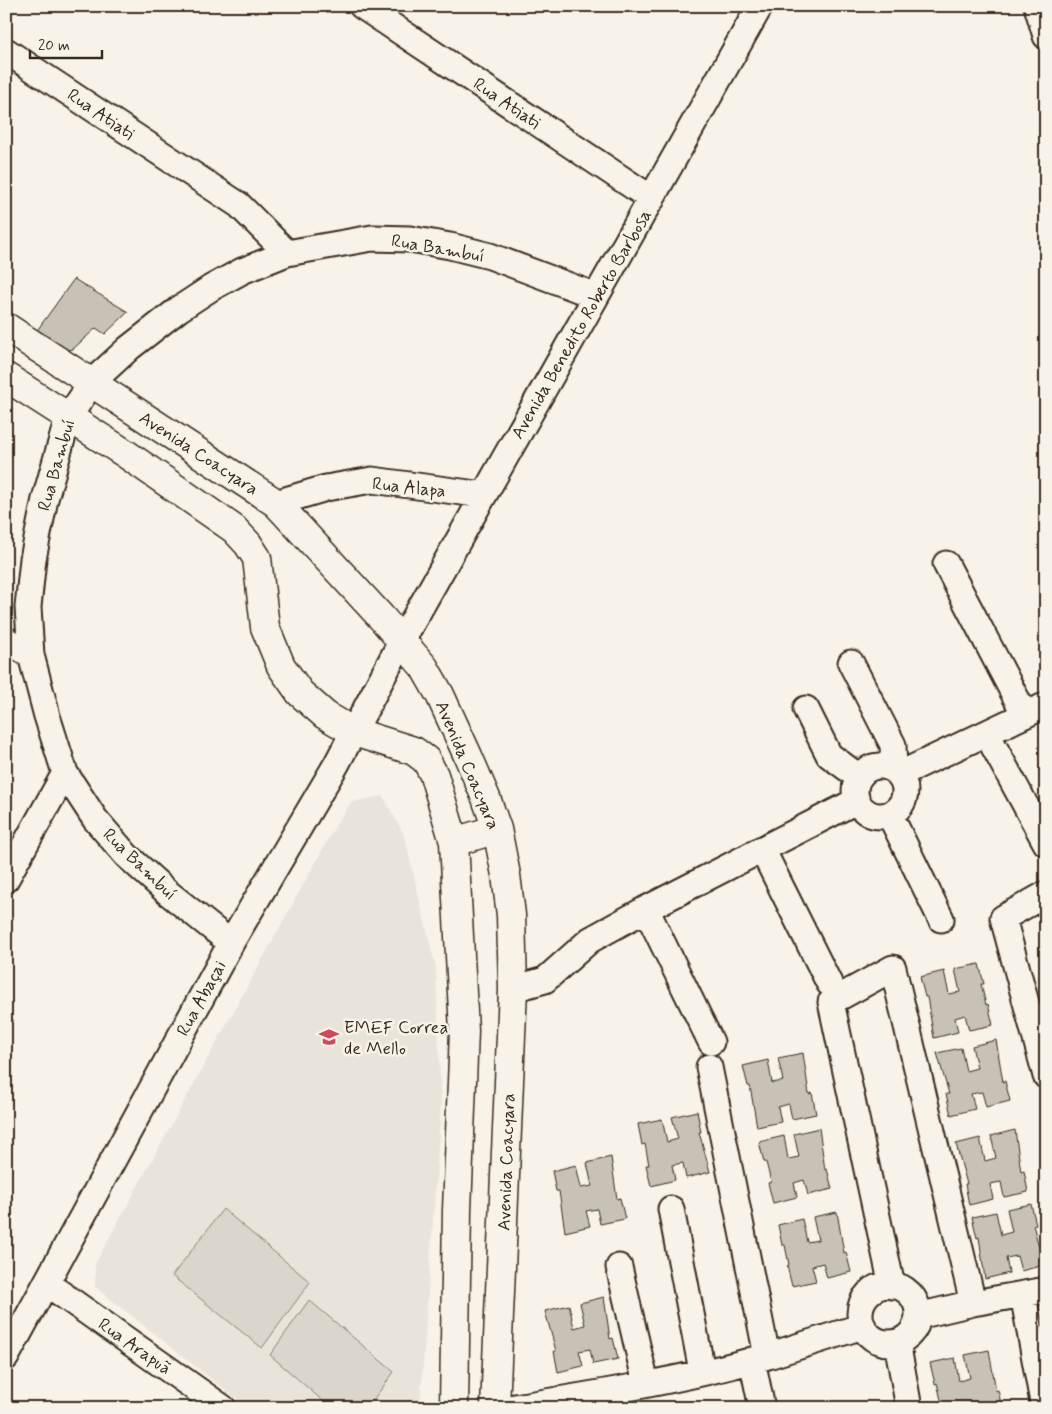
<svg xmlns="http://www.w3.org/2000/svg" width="1052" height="1414" viewBox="0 0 1052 1414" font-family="Mynerve,sans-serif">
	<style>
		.built { fill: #e9e4d9 }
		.green { fill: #dbd6cb; stroke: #8b8074 }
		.building { fill: #c8c1b6; stroke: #3b2a1e }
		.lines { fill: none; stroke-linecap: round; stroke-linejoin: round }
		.street-casing { stroke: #3b2a1e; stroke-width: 29 }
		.secondary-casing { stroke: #3b2a1e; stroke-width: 31 }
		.street { stroke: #f7f3e8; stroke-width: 25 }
		.secondary { stroke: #f7f3e8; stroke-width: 28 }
		.labels { text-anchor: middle; stroke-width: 5; stroke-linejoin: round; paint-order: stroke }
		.street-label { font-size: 18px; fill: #3b2a1e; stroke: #f7f3e8 }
		.poi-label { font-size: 18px; fill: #3b2a1e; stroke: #f7f3e8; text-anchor: start }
	</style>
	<rect width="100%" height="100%" fill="#f7f3e8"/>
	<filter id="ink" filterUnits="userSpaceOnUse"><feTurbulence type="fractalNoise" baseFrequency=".02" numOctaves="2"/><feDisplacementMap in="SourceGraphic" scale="10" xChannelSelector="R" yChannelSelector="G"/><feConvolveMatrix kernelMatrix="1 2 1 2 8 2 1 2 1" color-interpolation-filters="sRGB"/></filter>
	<g filter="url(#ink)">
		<path class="built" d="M383,796L404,835L436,968L441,1105L420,1408H248L95,1287V1264L337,823L352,802Z"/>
		<path class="green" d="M223,1209L310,1282L262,1348L172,1276Z
			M309,1300L394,1372L367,1408H331L270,1355Z"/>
		<path class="building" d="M74,279L128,312L105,334L96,328L73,349L60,351L33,336Z
			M979,964L984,984H981L986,1005L988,1004L993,1025L969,1030L965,1015L955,1018L958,1032L934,1038L927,997H925L920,977L944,971L949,994L960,992L955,969Z
			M996,1040L1003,1082L1005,1081L1010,1101L986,1107L982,1092L971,1094L975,1109L951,1115L946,1094H949L937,1053L961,1048L966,1071L977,1068L972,1046Z
			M803,1053L809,1094L812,1093L816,1114L792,1119L789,1104L778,1107L781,1122L757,1127L750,1086H748L743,1066L768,1060L772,1083L783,1081L778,1058Z
			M697,1111L701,1132H699L710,1172L686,1178L683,1163L672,1165L675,1180L651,1186L646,1165H649L645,1144L642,1145L638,1124L662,1119L667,1142L678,1139L672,1117Z
			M819,1128L825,1170L827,1169L832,1189L808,1195L804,1180L794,1183L797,1197L773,1203L768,1183L771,1182L766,1162H764L759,1142L784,1136L788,1159L799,1157L794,1134Z
			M1015,1130L1021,1172L1024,1171L1028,1192L1004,1197L1001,1182L990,1184L993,1199L969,1205L965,1184H967L956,1144L980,1138L985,1161L996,1158L991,1136Z
			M611,1157L617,1199L620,1198L625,1219L600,1224L597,1209L586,1211L590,1226L565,1232L559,1191H556L552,1171L576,1165L581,1188L592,1186L587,1163Z
			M1031,1204L1036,1224L1033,1225L1044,1265L1021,1271L1017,1256L1006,1258L1009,1273L985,1279L979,1237L977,1238L972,1217L996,1212L1001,1235L1012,1232L1007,1209Z
			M837,1212L844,1253L846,1252L851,1272L827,1278L823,1263L812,1266L816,1281L792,1286L787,1266L789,1265L785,1245H782L778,1225L802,1219L807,1242L818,1240L813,1217Z
			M604,1297L610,1339L613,1338L618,1359L593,1364L590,1349L579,1351L583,1366L558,1372L554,1351H556L545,1311L569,1305L574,1328L585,1325L580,1303Z
			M989,1350L996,1391L998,1390L1002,1408H977L975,1402L965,1404L966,1408H940V1404H942L937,1383L935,1384L930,1363L955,1358L959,1381L970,1378L965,1355Z"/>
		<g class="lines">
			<defs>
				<path id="street" d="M362,6L652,199
					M1037,6L1046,36
					M6,51L239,205L287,253
					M276,503L326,488L372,480L484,495
					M946,564L1025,715
					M6,640L31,655
					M851,663L893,745L894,769
					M806,709L829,755L859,777
					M987,734L1046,843
					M855 791a25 25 0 1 1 50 0a25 25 0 1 1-50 0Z
					M900,774L1046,705
					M890,815L941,919
					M762,849L829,983
					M6,879L65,773
					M1046,894L1003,918L1046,1076
					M646,909L711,1042
					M231,943L167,892L126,855L95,819L65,773L47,716L31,655L28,607L33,559L45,499L68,418L92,382L129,348L179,309L211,288L242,271L287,253L372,238L410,239L450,246L490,256L596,296
					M513,989L545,980L590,940L646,909L856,801
					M709,1067L767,1356
					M671,1209L702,1371
					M619,1267L646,1384
					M46,1283L223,1408
					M860 1314a29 29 0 1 1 58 0a29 29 0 1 1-58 0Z
					M892,1286L831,1002L893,968L973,1303
					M1023,1294L1044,1408
					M918,1316L973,1303L1046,1290
					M897,1342L909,1408
					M6,1357L231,943L336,765L401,642L760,6
					M752,1360L762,1408
					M509,1408C596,1394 684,1380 768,1356C800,1346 831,1336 863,1326"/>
				<path id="secondary" d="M6,327L276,503L381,617L424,667L440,695L468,756L486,798L497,829L506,875L511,915L513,989L495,1408
					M6,377L126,454L234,529L248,544L257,558L265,627L281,666L300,693L325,715L354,732L414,751L426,760L434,775L454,842L464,1031L457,1210L454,1408
					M454,842L497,829"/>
			</defs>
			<use href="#street" class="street-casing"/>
			<use href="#secondary" class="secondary-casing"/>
			<use href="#street" class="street"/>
			<use href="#secondary" class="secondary"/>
		</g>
	</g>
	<defs>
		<symbol id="school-bare" viewBox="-9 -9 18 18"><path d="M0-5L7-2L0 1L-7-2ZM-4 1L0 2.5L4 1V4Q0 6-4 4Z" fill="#d1495b" stroke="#f7f3e8" stroke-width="2.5" paint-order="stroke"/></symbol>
	</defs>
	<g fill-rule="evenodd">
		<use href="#school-bare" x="315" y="1023" width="28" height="28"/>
	</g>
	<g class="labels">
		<g class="street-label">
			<text transform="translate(507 103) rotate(34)" y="6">Rua Atiati</text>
			<text transform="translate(101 114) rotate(34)" y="6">Rua Atiati</text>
			<text transform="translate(438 248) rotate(10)" y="6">Rua Bambuí</text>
			<text transform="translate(581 324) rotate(-60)" y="6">Avenida Benedito Roberto Barbosa</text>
			<text transform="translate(199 453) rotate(33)" y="6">Avenida Coacyara</text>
			<text transform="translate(56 465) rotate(-74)" y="6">Rua Bambuí</text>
			<text transform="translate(409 487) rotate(6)" y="6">Rua Alapa</text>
			<text transform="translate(468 765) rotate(67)" y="6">Avenida Coacyara</text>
			<text transform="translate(140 864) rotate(44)" y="6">Rua Bambuí</text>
			<text transform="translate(201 998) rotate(-61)" y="6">Rua Abaçai</text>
			<text transform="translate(506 1162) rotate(-88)" y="6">Avenida Coacyara</text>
			<text transform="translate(135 1346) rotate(35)" y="6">Rua Arapuã</text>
		</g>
		<g class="poi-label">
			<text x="344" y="1033">EMEF Correa<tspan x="344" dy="21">de Mello</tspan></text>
		</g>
	</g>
	<rect width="1052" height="1414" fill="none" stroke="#f7f3e8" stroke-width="25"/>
	<rect x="12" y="12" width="1027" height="1389" fill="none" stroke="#3b2a1e" stroke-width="2" filter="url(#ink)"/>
	<path d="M30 50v8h72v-8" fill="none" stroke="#3b2a1e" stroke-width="2.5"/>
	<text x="38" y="50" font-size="15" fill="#3b2a1e" stroke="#f7f3e8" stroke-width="4" paint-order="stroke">20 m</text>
</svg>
